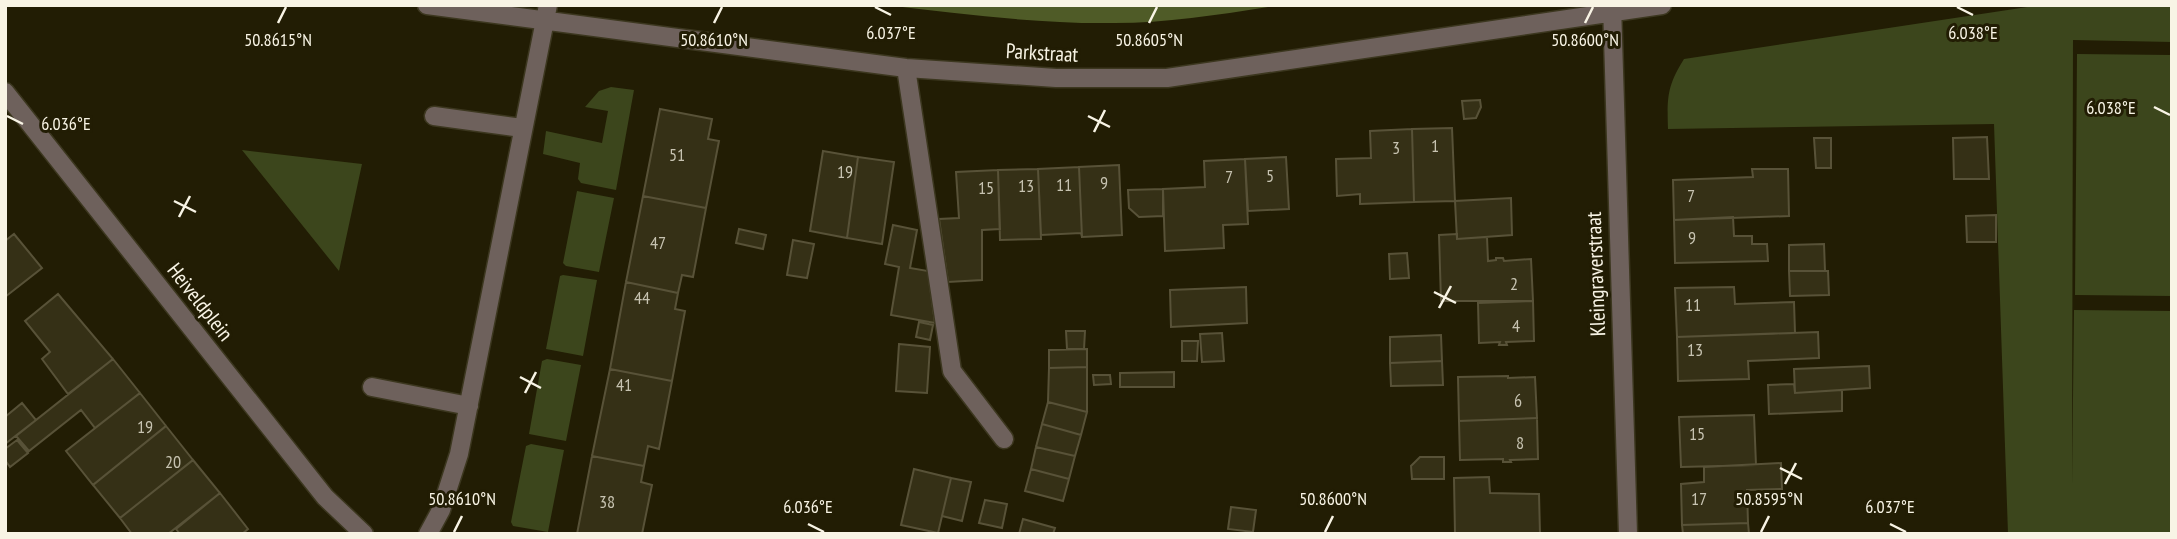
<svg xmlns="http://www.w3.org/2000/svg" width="2177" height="539" viewBox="0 0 2177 539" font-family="'PT Sans Narrow',sans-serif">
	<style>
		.green { fill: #3c461c }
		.forest { fill: #4f5b27 }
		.building { fill: #353016; stroke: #585238; stroke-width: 2 }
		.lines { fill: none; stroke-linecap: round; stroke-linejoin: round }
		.minor-casing { stroke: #3c371f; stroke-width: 21 }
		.minor { stroke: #6e615c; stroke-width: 18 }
		.ticks { fill: none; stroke: #f8f4e5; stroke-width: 2.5 }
		.labels { text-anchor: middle; stroke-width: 6; stroke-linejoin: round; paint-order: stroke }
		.number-label { font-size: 18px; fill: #c7c3b1 }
		.street-label { font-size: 21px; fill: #f8f4e5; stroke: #221d04 }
		.ticks-label { font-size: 18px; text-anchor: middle; fill: #f8f4e5; stroke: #221d04; stroke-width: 6; stroke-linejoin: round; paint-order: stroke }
	</style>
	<rect width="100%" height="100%" fill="#221d04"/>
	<path class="green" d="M2041,5H2172V42L2073,40L2072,485L2074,310L2172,311V534H2008L1994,124L1668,129C1667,98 1667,86 1684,59Z
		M2077,54L2172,55V296L2075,295Z
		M611,87L634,90L616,190L581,183L578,179L580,163L543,154L546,131L602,143L608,111L585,107L599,91Z
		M242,150L362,164L339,271Z
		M577,191L614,198L599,272L566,266L563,263Z
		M563,275L597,280L583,356L546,349L560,276Z
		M547,359L581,365L566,441L529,434L542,361Z
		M531,444L564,450L548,532L513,526L511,522L526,446Z"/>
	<path class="forest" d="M886,5H1270L1268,7C1217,15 1166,23 1114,23C1038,24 962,14 886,5Z"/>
	<path class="building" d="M1480,100L1481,107L1476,118L1464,119L1462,101Z
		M660,109L712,119L708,139L719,141L706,208L643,196Z
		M1452,128L1455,201L1414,202L1412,129Z
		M1412,129L1414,202L1360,204V194L1337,196L1336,159L1371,158L1370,131Z
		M1987,137L1989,179H1954L1953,138Z
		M1814,138H1831V168H1816Z
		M823,151L858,157L847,238L810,231Z
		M858,157L894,162L882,244L847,238Z
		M1286,157L1289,209L1248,211L1245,159Z
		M1245,159L1248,224L1223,225L1224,248L1165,251L1163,189L1205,187L1204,161Z
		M1119,165L1122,235L1082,237L1079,167Z
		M1079,167L1082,237L1081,233L1041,235L1038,169Z
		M1038,169L1041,239L1000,240L998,170Z
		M1752,169H1788L1789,216L1674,220L1673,180L1753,177Z
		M998,170L1000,229L982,230V280L948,282L939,219L959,218L956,172Z
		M1163,189V216L1139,217L1129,208L1128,190Z
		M643,196L706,208L693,277L682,275L678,293L626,282Z
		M1511,198L1512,235L1457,239L1455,201Z
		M1996,215V242H1967L1966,216Z
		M1733,217L1734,236H1752V244H1767L1768,261L1675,263L1674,220Z
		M893,225L917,230L910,268L928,271L935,323L891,315L899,267L885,264Z
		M739,229L766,235L763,249L736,243Z
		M14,234L42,268L5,297V241Z
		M1457,234V239L1487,237L1488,261L1496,260V258H1503L1504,261L1531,259L1533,301H1441L1439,235Z
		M793,240L814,244L807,278L787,275Z
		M1824,244L1825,271H1789V245Z
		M1407,253L1409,278L1390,279L1389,254Z
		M1789,271H1828L1829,295L1790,296Z
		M626,282L678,293L675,309L685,311L672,381L610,369Z
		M1246,287L1247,323L1171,327L1170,290Z
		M1734,287L1735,304L1794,302L1795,333L1677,337L1675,288Z
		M58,294L113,359L68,394L42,359L50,352L25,321Z
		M1533,301L1534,341L1506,342L1507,345H1499L1500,342L1479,343L1478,303Z
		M919,322L933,325L930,340L916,337Z
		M1066,331H1085L1084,349H1067Z
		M1818,332L1819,358L1748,361L1749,379L1678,381L1677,337Z
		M1222,333L1224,361L1202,362L1200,334Z
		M1441,335L1442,361L1390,363V337Z
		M1182,341H1198L1197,361H1182Z
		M899,344L930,347L927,393L896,391Z
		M1087,349V367L1049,368V350Z
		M113,359L140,393L95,428L81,410L29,451L16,436Z
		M1442,361L1443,385L1391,386L1390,363Z
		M1869,366L1870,388L1795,393L1794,369Z
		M1087,367V412L1048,402L1049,368Z
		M610,369L672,381L659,449L648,446L644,466L592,456Z
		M1174,372V387H1120V373Z
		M1093,375H1110L1111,384L1094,385Z
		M1508,376V378L1535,377L1537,418L1459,421L1458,377Z
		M1794,384L1795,393L1842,390V411L1769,414L1768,385Z
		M140,393L166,426L93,485L66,451Z
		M1048,402L1087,412L1081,435L1042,424Z
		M22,403L36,420L5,444V417Z
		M1754,415L1756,465L1681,467L1679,417Z
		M1537,418L1538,459L1510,460L1511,462H1503V459L1460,460L1459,421Z
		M1042,424L1081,435L1075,456L1036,447Z
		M166,426L193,460L120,518L93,485Z
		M17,440L28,453L10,467L5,460V449Z
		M1036,447L1075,456L1069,479L1031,469Z
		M592,456L644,466L641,482L652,485L642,534H577Z
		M1420,457H1444V479H1412L1411,466Z
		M193,460L220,493L168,534H132L120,518Z
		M1781,463L1782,489L1747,490L1748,523L1682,525L1681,484L1704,482V467Z
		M914,469L951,478L938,533L901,525Z
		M1031,469L1069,479L1063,501L1025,491Z
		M1489,477L1490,493L1539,494L1540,534H1455L1454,478Z
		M951,478L971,482L962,521L942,516Z
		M220,493L248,529L242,534H180L176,529Z
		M985,500L1007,504L1002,528L979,523Z
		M1231,507L1256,510L1253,532L1228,529Z
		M1023,519L1055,528L1053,534H1019Z
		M1748,523L1749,534H1683L1682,525Z"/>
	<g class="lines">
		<defs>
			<path id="minor" d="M427,5L906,68L1056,78H1167L1662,5
				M1612,5L1628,534
				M906,68L952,371L1004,439
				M5,92L325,497L364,534
				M434,116L522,128
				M372,387L469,406
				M428,534L441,510L459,454L548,5"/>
		</defs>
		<use href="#minor" class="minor-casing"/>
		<use href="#minor" class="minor"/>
	</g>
	<path class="ticks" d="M875,7L891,15M1957,7L1973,15M278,23L286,7M714,23L722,7M1149,23L1157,7M1585,23L1593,7M2154,107L2170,115M7,116L23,124M1088,116L1110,127M1094,132L1105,110M174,201L196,212M179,217L190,196M1434,292L1456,303M1439,308L1451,286M520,377L541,388M525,393L536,372M1780,468L1802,479M1785,484L1796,463M808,524L824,532M1890,524L1906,532M454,532L462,516M1325,532L1333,516M1761,532L1769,516"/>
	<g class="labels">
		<g class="number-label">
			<text x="1435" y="152">1</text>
			<text x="1396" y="154">3</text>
			<text x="677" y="161">51</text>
			<text x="845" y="178">19</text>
			<text x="1270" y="182">5</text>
			<text x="1229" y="183">7</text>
			<text x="1104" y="189">9</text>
			<text x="1064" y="191">11</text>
			<text x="1026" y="192">13</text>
			<text x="986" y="194">15</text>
			<text x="1691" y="202">7</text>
			<text x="1692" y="244">9</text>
			<text x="658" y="249">47</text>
			<text x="1514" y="290">2</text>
			<text x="642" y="304">44</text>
			<text x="1693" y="311">11</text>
			<text x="1516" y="332">4</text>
			<text x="1695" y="356">13</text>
			<text x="624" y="391">41</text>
			<text x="1518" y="407">6</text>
			<text x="145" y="433">19</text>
			<text x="1697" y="440">15</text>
			<text x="1520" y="449">8</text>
			<text x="173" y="468">20</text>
			<text x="1699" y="505">17</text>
			<text x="607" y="508">38</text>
		</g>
		<g class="street-label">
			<text transform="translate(1042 53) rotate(3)" y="7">Parkstraat</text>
			<text transform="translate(1596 274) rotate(-92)" y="7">Kleingraverstraat</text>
			<text transform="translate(200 302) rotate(52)" y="7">Heiveldplein</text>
		</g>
	</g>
	<g class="ticks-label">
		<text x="891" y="39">6.037°E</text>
		<text x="1973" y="39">6.038°E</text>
		<text x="278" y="46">50.8615°N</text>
		<text x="714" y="46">50.8610°N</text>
		<text x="1149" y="46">50.8605°N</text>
		<text x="1585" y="46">50.8600°N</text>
		<text x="2111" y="114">6.038°E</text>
		<text x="66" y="130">6.036°E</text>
		<text x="462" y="505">50.8610°N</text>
		<text x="1333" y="505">50.8600°N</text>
		<text x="1769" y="505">50.8595°N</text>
		<text x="808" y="513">6.036°E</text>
		<text x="1890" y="513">6.037°E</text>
	</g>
	<rect width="2177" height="539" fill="none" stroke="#f8f4e5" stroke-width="14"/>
</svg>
